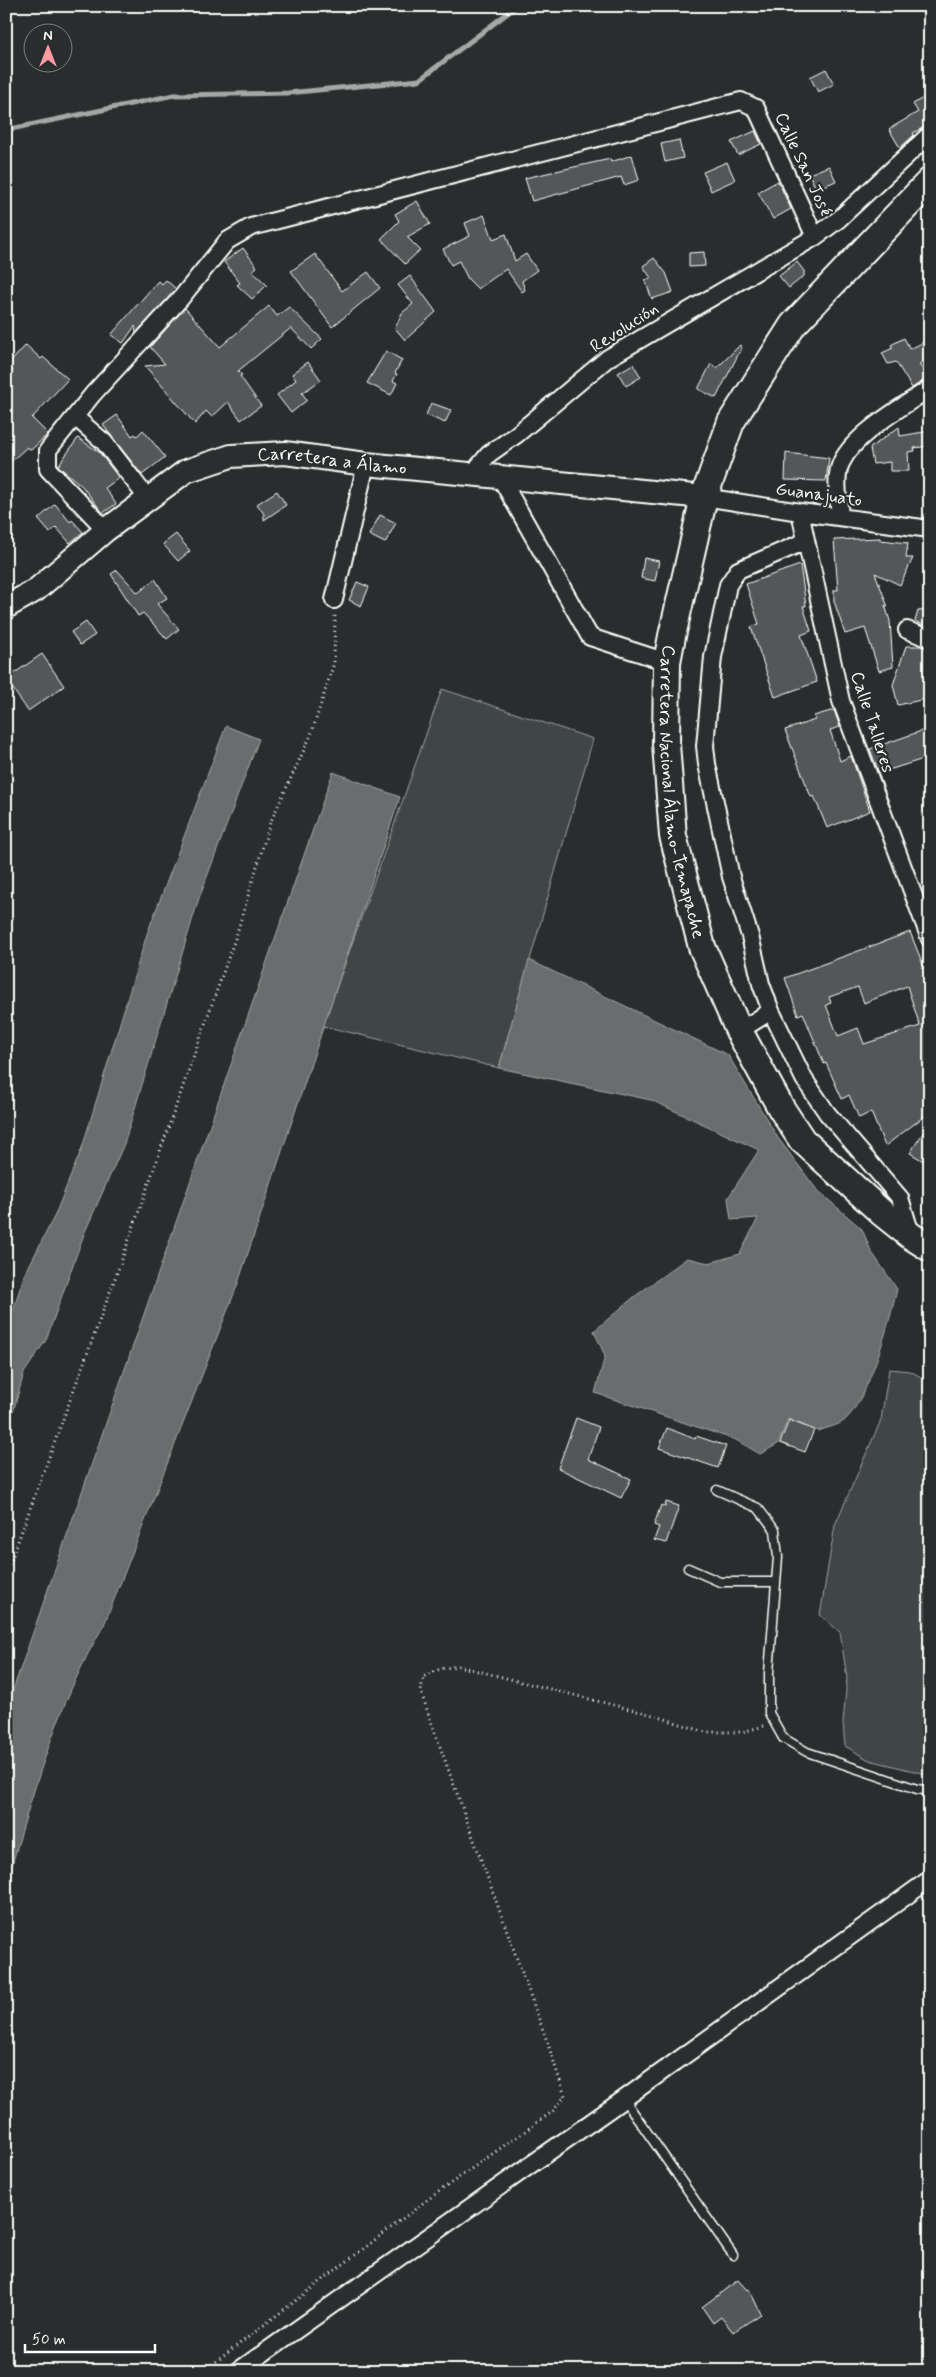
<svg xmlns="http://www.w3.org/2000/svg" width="936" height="2377" viewBox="0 0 936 2377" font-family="Mynerve,sans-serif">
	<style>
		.green { fill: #414445; stroke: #a0a2a2 }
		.water { fill: #6a6c6d; stroke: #a6a7a7 }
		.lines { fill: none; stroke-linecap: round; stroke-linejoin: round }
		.stream { stroke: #a6a7a7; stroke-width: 5 }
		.building { fill: #555758; stroke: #fff; fill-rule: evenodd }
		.service-casing { stroke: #fff; stroke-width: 11 }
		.minor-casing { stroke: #fff; stroke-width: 20 }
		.secondary-casing { stroke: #fff; stroke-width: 26 }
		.primary-casing { stroke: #fff; stroke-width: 30 }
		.path { stroke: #fff; stroke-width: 3; stroke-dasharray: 1 4; stroke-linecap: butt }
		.service { stroke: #2a2d2e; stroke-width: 8 }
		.minor { stroke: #2a2d2e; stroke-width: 16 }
		.secondary { stroke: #2a2d2e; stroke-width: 22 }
		.primary { stroke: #2a2d2e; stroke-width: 26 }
		.labels { text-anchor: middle; stroke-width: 4.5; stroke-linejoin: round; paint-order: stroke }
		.street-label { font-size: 18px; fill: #fff; stroke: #2a2d2e }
	</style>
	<rect width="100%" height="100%" fill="#2a2d2e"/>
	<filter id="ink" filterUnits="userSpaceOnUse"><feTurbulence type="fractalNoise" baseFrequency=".02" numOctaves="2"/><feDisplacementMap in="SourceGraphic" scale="10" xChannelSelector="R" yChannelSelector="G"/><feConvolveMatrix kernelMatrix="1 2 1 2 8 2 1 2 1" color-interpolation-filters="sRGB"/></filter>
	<g filter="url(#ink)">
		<path class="green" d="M442,689L593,739L499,1068L323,1026Z
			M889,1369L910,1371L930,1382V1775L869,1760L845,1746L843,1723L847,1678L840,1632L820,1615L835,1525L881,1420Z"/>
		<path class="water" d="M226,726L259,739L199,898L124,1144L84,1234L46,1340L24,1373L6,1437V1332L24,1276L55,1215L82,1148L147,934Z
			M333,772L400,797L237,1286L104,1625C57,1703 31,1799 6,1886V1710Z
			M529,960L728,1055L778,1138L817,1190L862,1229L871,1251L897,1289C890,1321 868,1401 844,1421C837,1426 826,1428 818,1431L788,1419L778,1444L760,1454L736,1440L595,1393L605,1356L594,1331L634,1297L687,1258L709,1263L740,1254L758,1218L731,1220L728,1198L759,1150L651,1100L499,1068Z"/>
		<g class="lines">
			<path class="stream" d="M6,130L174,95L288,93L419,80L517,6"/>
		</g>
		<path class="building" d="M826,69L834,84L818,92L810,77Z
			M930,94V124L913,133L914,135L900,148L889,129L918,112L913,104Z
			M755,131L761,144L738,155L731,142Z
			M679,140L683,158L665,162L661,144Z
			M632,155L639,180L624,185L621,177L532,201L525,178L610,159L611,162Z
			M727,162L735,180L711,191L703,172Z
			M829,166L836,181L816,189L809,174Z
			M778,181L791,209L773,219L758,192Z
			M417,201L430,224L407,237L420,250L405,264L381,239L399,221L395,214Z
			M484,215L493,239L506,234L515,261L526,254L537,270L522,281L525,290L522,292L506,269L478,289L468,279L459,261L451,265L443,249L470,236L465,223Z
			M243,248L257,267L252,271L267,285L252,299L237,285L240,283L224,262Z
			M704,252L705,266L689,267V253Z
			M315,254L342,291L368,272L380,288L332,327L291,271Z
			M654,258L666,273L673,292L652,299L645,280L651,278L643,266Z
			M797,262L804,271V276L789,288L779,276Z
			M410,276L436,312L405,340L395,328L402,313L413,304L398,285Z
			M166,280L176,289L136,333L135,326L123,343L111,335L158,281L162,284Z
			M269,306L277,316L289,307L322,339L311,349L291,328L238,371L242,375L240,376L261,406L241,420L228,402L212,417L206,411L195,424L145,366L165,364L150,347L185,308L220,347Z
			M904,338L910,349L924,342L930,352V358L919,364L928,378L912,388L896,362L888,364L882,353L893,348L891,345Z
			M26,345L41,359L43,357L68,379L32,418L48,434L31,450L27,447L6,466V379L13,371L7,366Z
			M740,345L742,347L716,398L698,389L711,364L717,368Z
			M386,351L402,360L395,373L397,374L393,381L397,383L391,395L367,383Z
			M308,362L321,380L302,393L307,400L291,413L277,395L296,380L292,374Z
			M633,364L641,377L626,386L618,373Z
			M431,403L451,410L445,423L426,415Z
			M117,415L132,436L135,434L137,436L143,430L165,457L142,475L103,425Z
			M899,427L900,436L930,431V446L914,448L915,451L908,452L909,471H890V462L873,464L870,448Z
			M78,438L99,452L119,478L105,488L116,504L103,513L82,486L58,466Z
			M786,453L829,458L826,481L785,480Z
			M277,491L286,505L264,520V514L257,504Z
			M55,504L70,522L72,520L83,532L70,543L56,527L50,533L38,519Z
			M380,515L396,523L385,543L369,535Z
			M176,534L190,551L178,561L163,544Z
			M880,538V540L908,543L906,558H913L900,585L875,573L888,607L885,605L890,621L893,667L879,671L865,628L845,634L834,601V590H838L834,540Z
			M644,558L659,561L655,581L641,578Z
			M800,565L806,606H803L811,631L801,635L817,682L775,697L751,627L759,624L746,584Z
			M117,570L138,593L155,579L167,598L157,604L179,629L167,639L143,613L138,616L111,574Z
			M357,582L369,587L361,606L349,600Z
			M930,610V628L915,621L918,611Z
			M86,622L95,635L80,645L71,632Z
			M906,646H920L930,649V698L898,705L893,685Z
			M42,654L64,686L28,711L6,679Z
			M834,710L840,727L830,730L840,761L851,756L870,811L827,828L814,796L811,797L785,730L815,720L814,716Z
			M930,728V757L879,773L870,749Z
			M910,932L930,982V1112L885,1146L871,1112L859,1118L849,1095L842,1099L826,1063L824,1064L803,1013L798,1015L785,978ZM907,986L920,1026L864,1044L858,1028L838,1036L826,1005L831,1003L829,997L858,987L864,1003Z
			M930,1122V1165L910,1153Z
			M576,1418L599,1427L588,1459L631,1479L621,1498L558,1468Z
			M789,1420L814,1430L805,1452L780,1443Z
			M667,1428L695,1439L696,1436L726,1446L718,1468L659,1448Z
			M666,1502L679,1506L666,1543L654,1540L659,1527L654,1525L661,1505L665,1507Z
			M738,2280L747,2290L749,2289L761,2314L733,2332L721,2317L713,2323L702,2307Z"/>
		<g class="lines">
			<defs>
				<path id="service" d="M717,1490L758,1508L775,1530L778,1557L769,1673V1713L783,1738L807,1752L917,1789L930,1791
					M688,1568L720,1582H776
					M624,2099L733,2255"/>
				<path id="minor" d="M75,417L104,442L148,499
					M472,474L489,454L516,435L608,358L815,237L839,219L930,134
					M500,477L590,637L667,662
					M704,497L800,512L930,529
					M800,512L841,701L930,939
					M840,517C839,500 834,479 841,463C855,433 903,407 930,388
					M106,530L48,469V450L93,394L181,298L227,241L251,227L741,101L756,108L815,237
					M806,541L738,570L728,585L713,657L705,746L707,764L731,877L750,936L761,984L771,1011L804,1079L827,1113L900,1198L911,1234
					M334,600L366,464
					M907,630L930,639
					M739,1031L771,1011
					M238,2371L624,2099L930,1879"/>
				<g id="secondary">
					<path id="s1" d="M6,607L36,590L106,530L186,471L231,456L285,453L366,464L704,497"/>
				</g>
				<g id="primary">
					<path id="s2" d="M930,181L793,325L731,422L704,497L672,636L667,662L666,744L673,836L702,947L739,1031L781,1108L802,1140L881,1212L911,1236L930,1248"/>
				</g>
			</defs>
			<use href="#service" class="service-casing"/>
			<use href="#minor" class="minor-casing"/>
			<use href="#secondary" class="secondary-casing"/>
			<use href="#primary" class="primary-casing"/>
			<path class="path" d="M6,1574L121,1262L236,936L270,823L311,735L334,663L335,615
				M204,2371L427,2200L552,2112L565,2096L548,2044L434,1730L421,1692L423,1677L440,1669L458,1666L653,1715L705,1732H742L764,1726"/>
			<use href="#service" class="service"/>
			<use href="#minor" class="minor"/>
			<use href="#secondary" class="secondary"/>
			<use href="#primary" class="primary"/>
		</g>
	</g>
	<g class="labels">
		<g class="street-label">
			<text transform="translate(804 164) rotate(65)" y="6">Calle San José</text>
			<text transform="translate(624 327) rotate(-33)" y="6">Revolución</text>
			<text dy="6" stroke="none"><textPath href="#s1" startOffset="375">Carretera a Álamo</textPath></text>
			<text transform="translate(819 494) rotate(8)" y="6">Guanajuato</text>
			<text transform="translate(873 722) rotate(72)" y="6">Calle Talleres</text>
			<text dy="6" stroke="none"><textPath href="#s2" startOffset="694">Carretera Nacional Álamo-Temapache</textPath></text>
		</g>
	</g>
	<rect width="936" height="2377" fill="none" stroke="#2a2d2e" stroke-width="25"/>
	<rect x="12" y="12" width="911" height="2352" fill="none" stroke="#fff" stroke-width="2" filter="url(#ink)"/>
	<g transform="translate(48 48)"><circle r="24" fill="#2a2d2e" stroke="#7f8182"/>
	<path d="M0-4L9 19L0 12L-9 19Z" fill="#ff9aa2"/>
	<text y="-8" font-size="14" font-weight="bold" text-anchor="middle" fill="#ffffff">N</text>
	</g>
	<path d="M25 2344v8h130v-8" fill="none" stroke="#ffffff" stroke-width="2.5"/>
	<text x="32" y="2344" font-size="15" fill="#ffffff" stroke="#2a2d2e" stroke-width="4" paint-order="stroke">50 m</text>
</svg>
